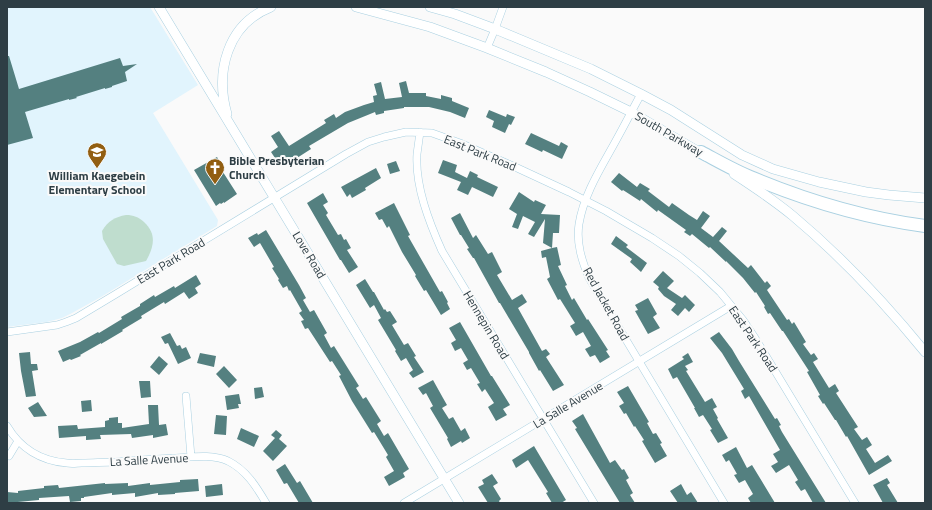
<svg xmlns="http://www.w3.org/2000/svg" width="932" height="510" viewBox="0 0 932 510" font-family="'Titillium Web',sans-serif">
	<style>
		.built { fill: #e1f4fd }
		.green { fill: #bfddce }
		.building { fill: #548080 }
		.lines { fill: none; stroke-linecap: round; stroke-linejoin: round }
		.street-casing { stroke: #a9d0e1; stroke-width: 8 }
		.secondary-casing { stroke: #a9d0e1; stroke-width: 10 }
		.highway-casing { stroke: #a9d0e1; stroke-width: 14 }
		.street { stroke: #fff; stroke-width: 7 }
		.secondary { stroke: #fff; stroke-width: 9 }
		.highway { stroke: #fff; stroke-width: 12 }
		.labels { text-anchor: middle; stroke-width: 4; stroke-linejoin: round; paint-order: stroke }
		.street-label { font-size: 12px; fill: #2e3e45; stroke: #fafafa }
		.poi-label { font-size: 12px; font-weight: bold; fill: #2e3e45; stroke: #fafafa; text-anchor: start }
	</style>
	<rect width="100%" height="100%" fill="#fafafa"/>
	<path class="built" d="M7,7H150L198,85L153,113L218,220L217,226L101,297L72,313L62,318L47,322L7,327Z"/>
	<path class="green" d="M126,215C134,215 138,217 144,222C157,234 154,247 146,261L124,266L117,264L103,239L102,231C108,221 115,217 126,215Z"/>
	<path class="building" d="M7,56H9L19,89L120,58L123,66L137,64L125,72L127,81L112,86V87L105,89V88L76,97L77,98L69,100V99L25,112L33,138L7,145Z
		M406,81L409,93H426V96L441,99V95L452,98V101L469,108L465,118L450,112L429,107H404V108L384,111V113L376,115L375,112L348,123L309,146L311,149L286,165L283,161L279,164L271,152L278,147L271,136L279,131L289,146L326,123L324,120L334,114L336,118L345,112L364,105L374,102L373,96L377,95L374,84L381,82L385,99L402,97L399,83Z
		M489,110L506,117L507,114L515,117L511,125L509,124L505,133L492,127L494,121L486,117Z
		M531,133L559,146L561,142L568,146L562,159L543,150L542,152L525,144Z
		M217,157L223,168L221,169L237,194L224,203V202L221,204L220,203L216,206L194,170Z
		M443,160L457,165L455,172L467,178L470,171L478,175L477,177L498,187L493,197L472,187L468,195L457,190L461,182L438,173Z
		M396,161L400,171L390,174L387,164Z
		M376,168L381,178L365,188L366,190L352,198L350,194L347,197L341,187Z
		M619,173L637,187L640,183L650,189L648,191L669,207L672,203L689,215L697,220L703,211L710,216L701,228L713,237L722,227L727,231L719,241L748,268L751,265L765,283L767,281L771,286L767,290L787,320L789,319L792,324L794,322L806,342L803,344L811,355L814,353L818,359L813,362L829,388L835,384L839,391L836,393L858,427L854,429L862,440L867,437L872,445L866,449L875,463L888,455L892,461L869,475L847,436L846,437L836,420H835L824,403L823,404L818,396L820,395L807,372L809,371L783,331H782L770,313L768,314L764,307L765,306L756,292L755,293L743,278L726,261V262L710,247L709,248L692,234L690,236L684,232L686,230L658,210L657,212L641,199L640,201L623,190L622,191L611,182Z
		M519,192L534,202L535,200L546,205L541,214L560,215L559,233H553L552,248L557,247L561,265L558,266L567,285L565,286L572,300L574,298L587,320L588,319L608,350L606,351L610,357L600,363L595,355L590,357L585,349L591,346L583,332L576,336L570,326L575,323L560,299L558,300L547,279L550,277L546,257L542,258L541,251L552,248L543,243L545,219L534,237L528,234L535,222L523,216L518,229L512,227L517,214L509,209Z
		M323,193L328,202L323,205L328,213L326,215L338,235L341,234L344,240L346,239L351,248L347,250L358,267L349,273L341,260H340L307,203Z
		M394,203L410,235L408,236L440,292L442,291L448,302L447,303L450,309L441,315L426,290L424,291L415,276L416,275L402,252L389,226L387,228L382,219L379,220L375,213Z
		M460,213L473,238L476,235L488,254L492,252L502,272L497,275L512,300L522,294L527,302L518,308L542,351L546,349L550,354L546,357L564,385L553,391L540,370L539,371L529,353V352L500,303H499L474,258H473L467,249L469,248L461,235H460L451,218Z
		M266,230L299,285L306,298L303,300L310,312L314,310L327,333L324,335L331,348L334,346L359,386L356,388L363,399L366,397L381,421L377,424L384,436L388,433L409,469L403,473L405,477L389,486L384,477L394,471L386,457L388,455L374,432L372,433L352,401L339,376L341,375L332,361L330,362L308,328L305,329L301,321L304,320L299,313L302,311L290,290L289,291L287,286L283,288L278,280L279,279L272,268L274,267L260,243L254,247L248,238L257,233L258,235Z
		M616,236L628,245L626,247L647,263L641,272L630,262L632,259L611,244Z
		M663,271L674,281L667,288L682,298L685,295L695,305L689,312L685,308L678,316L671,310L676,304L664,296L658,289L659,287L653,282Z
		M196,275L201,284L195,288L198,293L189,299L184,292L165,304L164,302L141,316L142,318L122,330L123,331L101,344V343L80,355L81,356L71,360L70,359L63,362L58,351L80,342L98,332L99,333L122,319L121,317L140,306V304L154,295L155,297L174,286L175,288Z
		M365,279L373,292H374L384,310L385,309L387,312L390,311L397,322L392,325L404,345L408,343L416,356L414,357L424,372L413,378L409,373L413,370L406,358L401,361L395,351L396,350L378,320L381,318L374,305L370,308L356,285Z
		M648,298L657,314L653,317L660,328L648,334L635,311L638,310L635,305Z
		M460,322L491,376H492L510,405L503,409L507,415L496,421L488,407L494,403L485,389L482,392L477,384L480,383L471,368L467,370L463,363L468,360L461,348L455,351L451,343L456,340L449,328Z
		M719,332L732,349L739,361L775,419L777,418L781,425L779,426L782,432L826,503H813L805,489L801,491L795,482L798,480L789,465L776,473L771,466L778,462L773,454L780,450L749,396L745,399L741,391L744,389L722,353L710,338Z
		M170,333L177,346L180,345L182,349L186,347L191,358L178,364L168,343L165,344L161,337Z
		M30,352L31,364H37L38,370L32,371L36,396L26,397L21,371L19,353Z
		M200,353L216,356L214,367L197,363Z
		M688,353L693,362L685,366L688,370L686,371L705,402L712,398L717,407L713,409L718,418L717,419L728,438L718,443L710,430L712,429L703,415L699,417L694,408H695L677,377L673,379L668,369L684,359L682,357Z
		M159,356L168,364L159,375L150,367Z
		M224,366L237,380L229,388L216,374Z
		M433,380L443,398L447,405L442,408L449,419L453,417L461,431L465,428L470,438L462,443L461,441L451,447L447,439L448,438L430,408L433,406L426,393L423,395L418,388Z
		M139,381H150L151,397L141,398Z
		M628,386L649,422L647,423L653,434L656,433L662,443L660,444L667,456L655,463L642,441L644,440L635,426L634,427L626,413L624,414L619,406L624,403L617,392Z
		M262,387L264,397L255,399L254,388Z
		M239,394L241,404H238L239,408L227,410L225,396Z
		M91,400L92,411L82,412L81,401Z
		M38,402L47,416L34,417L28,408Z
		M148,405H158L159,425L166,424L168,435L153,438V435L132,438L131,434L100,435L101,439L86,440V436L59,438L58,426L77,425L78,429L105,427V421L109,420V418L118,417V423H122V428L149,424Z
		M583,414L610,463L615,460L622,470L624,469L629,478L626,480L633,493L630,495L635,503H620L575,429L577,428L572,421Z
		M216,415L227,416L226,435L214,434Z
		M241,428L259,436L254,447L237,439Z
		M276,430L282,435L279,439L287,446L273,461L263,451L275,438L271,435Z
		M534,446L566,500L561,503H552L546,493L548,492L528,460L516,468L512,460Z
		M736,447L747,468L752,465L775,503H751L748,498L753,494L745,480L739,483L734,475L737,474L729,460L726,462L722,455Z
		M285,464L297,483L300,481L313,503H299L287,483L284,484L276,470Z
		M492,474L498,483L493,486L501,499L499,501L500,503H488L478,487L484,484L482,480Z
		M887,478L890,483L887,485L898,503H883L873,485Z
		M198,479L199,491L175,493V494L158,495V493L135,497V493L112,495V493L84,497V498H81V501L70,502L69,496L39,498V500L7,503V492L18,493V491L44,488V486L58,485L59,488L105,483V484L128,483V486L150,483V485L180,482V480Z
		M222,484L223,495L206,497L205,486Z
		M681,484L687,495L691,492L698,503H678L670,491Z"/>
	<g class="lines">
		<defs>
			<path id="street" d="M487,48L495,29L503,7
				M641,94C630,114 620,134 609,153C596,176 583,199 579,224C576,243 582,261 589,278L724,503
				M420,132C419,139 418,147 417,154C415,186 429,222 442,251L594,503
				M7,332L57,325L66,322L76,318L116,294L346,154L368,142L384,137L406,132L432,133L460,143L513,166L569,192L606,211L652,238L679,256L700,273L720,292L743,320L755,338L855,503
				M186,396L191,457
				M7,426C20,448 41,461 67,463C72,464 77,463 82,463C93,463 104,462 116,462C136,460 156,459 176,458C193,457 212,454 228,461C246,470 256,486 266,503
				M9,456L18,441
				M404,503L731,306"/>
			<path id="secondary" d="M159,7L459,503
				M356,7L430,27L487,48L546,72L590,92L631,112L706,156
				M430,7L455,14L495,29L591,69L641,94L671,110L742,155L773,169L819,182L866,192L889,195L925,198
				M227,114C215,72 227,24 271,7
				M734,174C754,187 775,201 793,216C842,257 885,303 925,352"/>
			<path id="highway" d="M701,152C718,161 735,171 753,178C808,201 866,218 925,226"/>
		</defs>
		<use href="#street" class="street-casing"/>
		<use href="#secondary" class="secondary-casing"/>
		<use href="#highway" class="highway-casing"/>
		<use href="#street" class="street"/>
		<use href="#secondary" class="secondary"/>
		<use href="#highway" class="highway"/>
	</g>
	<defs>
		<symbol id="school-pin" viewBox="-11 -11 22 30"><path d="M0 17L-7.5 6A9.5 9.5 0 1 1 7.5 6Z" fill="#925e11" stroke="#fafafa"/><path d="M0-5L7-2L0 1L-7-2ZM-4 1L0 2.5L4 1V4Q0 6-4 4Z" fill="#fff"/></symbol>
		<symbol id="church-pin" viewBox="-11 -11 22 30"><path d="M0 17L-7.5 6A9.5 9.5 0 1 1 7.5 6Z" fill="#925e11" stroke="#fafafa"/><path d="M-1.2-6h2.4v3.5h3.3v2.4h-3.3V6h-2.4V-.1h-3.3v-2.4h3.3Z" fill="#fff"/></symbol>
	</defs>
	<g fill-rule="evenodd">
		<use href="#school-pin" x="86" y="141" width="22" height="30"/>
		<use href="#church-pin" x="204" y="157" width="22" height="30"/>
	</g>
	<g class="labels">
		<g class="street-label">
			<text transform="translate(669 134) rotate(30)" y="4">South Parkway</text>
			<text transform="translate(480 153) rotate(22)" y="4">East Park Road</text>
			<text transform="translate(309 255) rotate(59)" y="4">Love Road</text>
			<text transform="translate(171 261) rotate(-31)" y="4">East Park Road</text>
			<text transform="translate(606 304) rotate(61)" y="4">Red Jacket Road</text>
			<text transform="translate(486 325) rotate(59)" y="4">Hennepin Road</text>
			<text transform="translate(753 339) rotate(56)" y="4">East Park Road</text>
			<text transform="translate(568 405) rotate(-31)" y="4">La Salle Avenue</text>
			<text transform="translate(149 460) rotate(-3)" y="4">La Salle Avenue</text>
		</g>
		<g class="poi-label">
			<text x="229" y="165">Bible Presbyterian<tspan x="229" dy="14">Church</tspan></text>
			<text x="97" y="180" text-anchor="middle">William Kaegebein<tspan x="97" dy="14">Elementary School</tspan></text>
		</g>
	</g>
	<rect width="932" height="510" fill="none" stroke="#2e3e45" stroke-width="16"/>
</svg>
